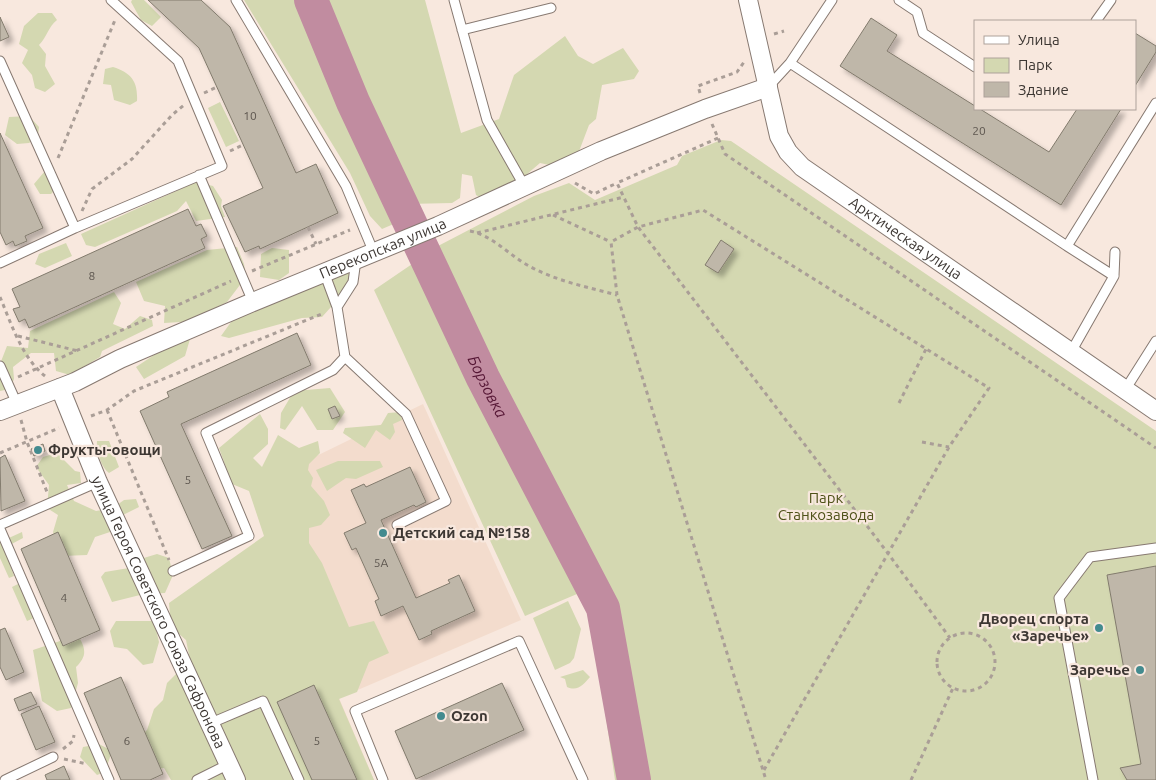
<svg xmlns="http://www.w3.org/2000/svg" width="1156" height="780" viewBox="0 0 1156 780" font-family="Ubuntu,sans-serif">
	<style>
		.built { fill: #f3dccd }
		.green { fill: #d4d8b1 }
		.lines { fill: none; stroke-linecap: round; stroke-linejoin: round }
		.river { stroke: #c18ca0; stroke-width: 34 }
		.building { fill: #bfb7a9; stroke: #827b6d; filter: url(#shadow) }
		.lane-casing { stroke: #877971; stroke-width: 11 }
		.street-casing { stroke: #877971; stroke-width: 20 }
		.path { stroke: #aa9e97; stroke-width: 3; stroke-dasharray: 4 4; stroke-linecap: butt }
		.lane { stroke: #fff; stroke-width: 9 }
		.street { stroke: #fff; stroke-width: 18 }
		.poi-dot { fill: #438b8f; stroke: #f8e8de; stroke-width: 2 }
		.labels { text-anchor: middle; stroke-width: 4.5; stroke-linejoin: round; paint-order: stroke }
		.number-label { font-size: 12px; fill: #5e5750 }
		.street-label { font-size: 15px; fill: #3d3733; stroke: #f8e8de }
		.poi-label { font-size: 15px; font-weight: bold; fill: #3d3733; stroke: #f8e8de; text-anchor: start }
		.park-label { font-size: 15px; fill: #4f5219; stroke: #f8e8de }
		.water-label { font-size: 16px; font-style: italic; fill: #561735; stroke: #f8e8de }
	</style>
	<defs>
		<filter id="shadow"><feDropShadow dx="4.5" dy="4.5" stdDeviation="2.5" flood-color="#0004"/></filter>
	</defs>
	<rect width="100%" height="100%" fill="#f8e8de"/>
	<path class="built" d="M423,404L521,620L339,698L374,780H248L293,553L261,483Z"/>
	<path class="green" d="M132,0H144L161,17L152,26L141,20L131,2Z
		M244,0H425L461,133L499,119L514,75L565,36L578,56L593,64L623,48L639,71L634,79L602,85L596,119L589,125L578,154L554,166L540,163L512,187L484,200L476,195L472,176L462,174L460,198L452,203L407,204L396,216L403,220L382,229L370,216L350,173Z
		M38,13H52L57,20C48,27 47,37 39,45L46,54L45,66L55,84L45,92L35,88L32,75L22,63L28,50L19,44L24,26Z
		M113,67C132,73 138,82 137,101L130,105L114,100L111,85L103,84L105,69Z
		M220,102L239,141L226,147L208,108Z
		M29,116L39,127L38,136L29,143L17,144L5,135L9,117Z
		M721,140L731,141L1156,431V780H615L592,620L577,594L525,616L374,290L418,260L440,251L438,246L534,196L569,183L595,200L677,165L682,156Z
		M45,171L59,186L51,194H40L34,184Z
		M196,182L213,186L222,200L221,206L225,217L196,221L186,201L177,211L95,247L86,245L81,234Z
		M66,243L72,256L45,268L35,264L39,254Z
		M237,247L244,264L246,277L227,302L204,314L197,321L164,323L165,306L144,301L136,282L207,250Z
		M272,248L289,250V273L279,280L260,277L261,254Z
		M346,268L358,277L322,317L302,318L229,338L221,336L236,315Z
		M114,292L121,303L113,324L125,329L140,316L152,320L153,326L102,351L100,357L70,375L56,371L54,353H31L13,367L14,379L10,389L0,391V364L7,346L28,348L30,331Z
		M190,339L185,356L144,379L136,367L175,341Z
		M330,388L345,412L333,430H317L302,406L285,430L280,428L281,413L294,391Z
		M401,412L402,420L393,424L395,432L390,440L376,430L365,448L343,433L345,428L381,425L388,413Z
		M260,414L268,429V444L253,458L262,467L278,435L299,448L318,441L320,453L309,464L308,470L313,478L311,486L324,501L330,515L321,525L309,528V543L322,563L349,627L374,621L389,653L369,662L357,692L339,699L374,780H171L164,768L153,770L138,738L147,730L154,709L163,700L167,683L190,660L186,640L171,627L169,603L264,536L249,491L232,484L219,448Z
		M97,441H109L119,467L109,473C101,467 96,451 97,441Z
		M57,453L75,471L80,472L81,483L67,485L74,501L96,511L113,508L124,500L136,499L139,507L121,516L110,532L95,537L87,555L62,556L53,532L58,515L47,508L49,485L36,467L43,457Z
		M338,461H380L383,467L356,479L346,478L327,491L316,470Z
		M22,532L23,538L6,547V553L14,576L9,578L0,558V542Z
		M157,554L169,558L173,575L165,593L144,594L112,602L101,577L105,572L129,568L137,560Z
		M20,583L34,618L27,621L12,587Z
		M568,601L581,629L574,658L570,663L555,670L533,618Z
		M116,621H154L159,642L153,663L143,665L127,649L114,647L110,631Z
		M69,638L80,639C87,651 85,658 76,667L78,683L71,708L57,711L42,701L33,650Z
		M583,670L590,677C584,684 578,692 567,687L565,679L560,677Z
		M99,744L112,751L105,772L97,775L80,757L83,747Z"/>
	<g class="lines">
		<path class="river" id="s1" d="M311,0L353,102L483,378L603,608L634,780"/>
	</g>
	<path class="building" d="M148,0H201L230,27L296,173L316,164L338,213L260,249L259,246L245,252L223,206L263,188L199,48Z
		M0,17L9,37L0,41Z
		M871,18L897,35L887,51L975,106V109H980L1049,152L1077,109H1121L1061,205L840,66Z
		M1135,33L1156,46V52L1135,86Z
		M0,133L43,228L25,236L27,241L15,246L13,241L6,245L0,232Z
		M188,209L196,226L201,224L207,236L201,239L205,248L29,328L25,319L19,322L13,309L20,307L12,289Z
		M721,240L734,249L718,273L705,265Z
		M297,333L311,365L181,424L232,536L202,549L140,411L169,397L167,392Z
		M335,406L340,416L332,419L328,409Z
		M43,444L45,451L34,456L31,449Z
		M5,455L25,501L1,511L0,458Z
		M410,467L426,502L416,507L414,505L381,520L416,598L450,583L448,580L459,575L475,611L431,631L432,634L419,640L403,606L381,616L375,601L379,599L356,548L352,550L344,533L366,523L351,490L364,484L366,487Z
		M58,532L100,630L63,646L21,549Z
		M1156,566V780H1127L1120,768L1141,764L1107,575Z
		M5,628L24,672L6,680L0,667V630Z
		M121,677L163,774L150,780H121L84,693Z
		M502,683L524,730L416,779L395,731Z
		M314,685L357,780H312L277,702Z
		M31,692L37,704L19,711L14,699Z
		M39,706L55,742L36,750L21,714Z
		M64,766L70,780H47L45,775Z"/>
	<g class="lines">
		<defs>
			<path id="lane" d="M236,0L346,186L374,253
				M454,0L487,120L525,187
				M899,0L917,12L923,33L975,67
				M1096,21L1111,0
				M462,30L551,8
				M0,61L75,228
				M790,63L1067,246L1156,103
				M768,87L790,63L832,0
				M199,175L253,302
				M1067,246L1114,276L1071,352
				M0,263L75,228L222,166L178,61L111,0
				M1114,276L1115,252
				M337,307L353,282L356,260
				M345,357L406,414L446,501L397,525
				M0,366L17,404
				M1125,390L1156,341
				M0,525L98,482
				M0,529L109,780
				M173,571L249,536L206,433L333,370L345,357L337,307L324,272
				M211,723L263,701L299,780
				M5,780L53,757
				M197,780L229,764
				M383,780L355,711L519,641L583,780
				M1093,780L1059,598L1090,557L1156,548"/>
			<g id="street">
				<path id="s2" d="M748,0L779,136L788,152L802,167L1156,411"/>
				<path id="s3" d="M60,388L98,482L236,780"/>
				<path id="s4" d="M0,411L75,382L120,359L253,302L438,226L601,151L705,109L768,87"/>
			</g>
		</defs>
		<use href="#lane" class="lane-casing"/>
		<use href="#street" class="street-casing"/>
		<path class="path" d="M774,34L784,31
			M204,93L217,87
			M700,93L698,86L737,72L744,62
			M712,124L725,154L1156,448
			M718,138L617,183L638,227L887,552L950,638
			M230,151L243,145
			M58,158L115,20
			M575,183L594,194L617,183
			M82,211L92,189L132,159L172,115L184,105
			M553,215L611,242
			M308,227L316,244
			M470,231C492,235 510,256 529,266C556,281 587,287 617,295
			M477,233L624,197
			M252,271L350,230
			M0,297C11,323 22,358 45,376
			M18,336L78,351
			M18,377L231,281
			M899,403L926,349
			M107,410L169,560
			M91,416L107,410L134,391L324,313
			M21,420L27,442L47,492
			M922,442L949,447
			M0,453L59,428
			M937 662a29 29 0 1 1 58 0a29 29 0 1 1-58 0Z
			M63,749L73,741L74,735
			M64,759L87,764
			M764,770L949,447L989,388L703,210L638,227L611,242L617,295L766,780
			M911,780L953,688"/>
		<use href="#lane" class="lane"/>
		<use href="#street" class="street"/>
	</g>
	<g class="poi-dot">
		<circle cx="38" cy="450" r="5"/>
		<circle cx="383" cy="533" r="5"/>
		<circle cx="1099" cy="628" r="5"/>
		<circle cx="1140" cy="670" r="5"/>
		<circle cx="441" cy="716" r="5"/>
	</g>
	<g class="labels">
		<g class="number-label">
			<text x="250" y="120">10</text>
			<text x="979" y="135">20</text>
			<text x="92" y="280">8</text>
			<text x="188" y="484">5</text>
			<text x="381" y="567">5А</text>
			<text x="64" y="602">4</text>
			<text x="127" y="745">6</text>
			<text x="317" y="745">5</text>
		</g>
		<g class="street-label">
			<text dy="5" stroke="none"><textPath href="#s2" startOffset="304">Арктическая улица</textPath></text>
			<text dy="5" stroke="none"><textPath href="#s4" startOffset="416">Перекопская улица</textPath></text>
			<text dy="5" stroke="none"><textPath href="#s3" startOffset="245">улица Героя Советского Союза Сафронова</textPath></text>
		</g>
		<g class="poi-label">
			<text x="48" y="455">Фрукты-овощи</text>
			<text x="393" y="538">Детский сад №158</text>
			<text x="1089" y="624" text-anchor="end">Дворец спорта<tspan x="1089" dy="17">«Заречье»</tspan></text>
			<text x="1130" y="675" text-anchor="end">Заречье</text>
			<text x="451" y="721">Ozon</text>
		</g>
		<g class="park-label">
			<text x="826" y="503">Парк<tspan x="826" dy="17">Станкозавода</tspan></text>
		</g>
		<g class="water-label">
			<text dy="6" stroke="none"><textPath href="#s1" startOffset="425">Борзовка</textPath></text>
		</g>
	</g>
	<rect x="974" y="20" width="162" height="90" fill="#f8e8de" stroke="#ada19a"/>
	<rect x="984" y="36" width="25" height="8" fill="#ffffff" stroke="#ada19a"/>
	<text x="1018" y="45" font-size="15" fill="#3d3733">Улица</text>
	<rect x="984" y="58" width="25" height="15" fill="#d4d8b1" stroke="#ada19a"/>
	<text x="1018" y="70" font-size="15" fill="#3d3733">Парк</text>
	<rect x="984" y="82" width="25" height="15" fill="#bfb7a9" stroke="#ada19a"/>
	<text x="1018" y="95" font-size="15" fill="#3d3733">Здание</text>
</svg>
